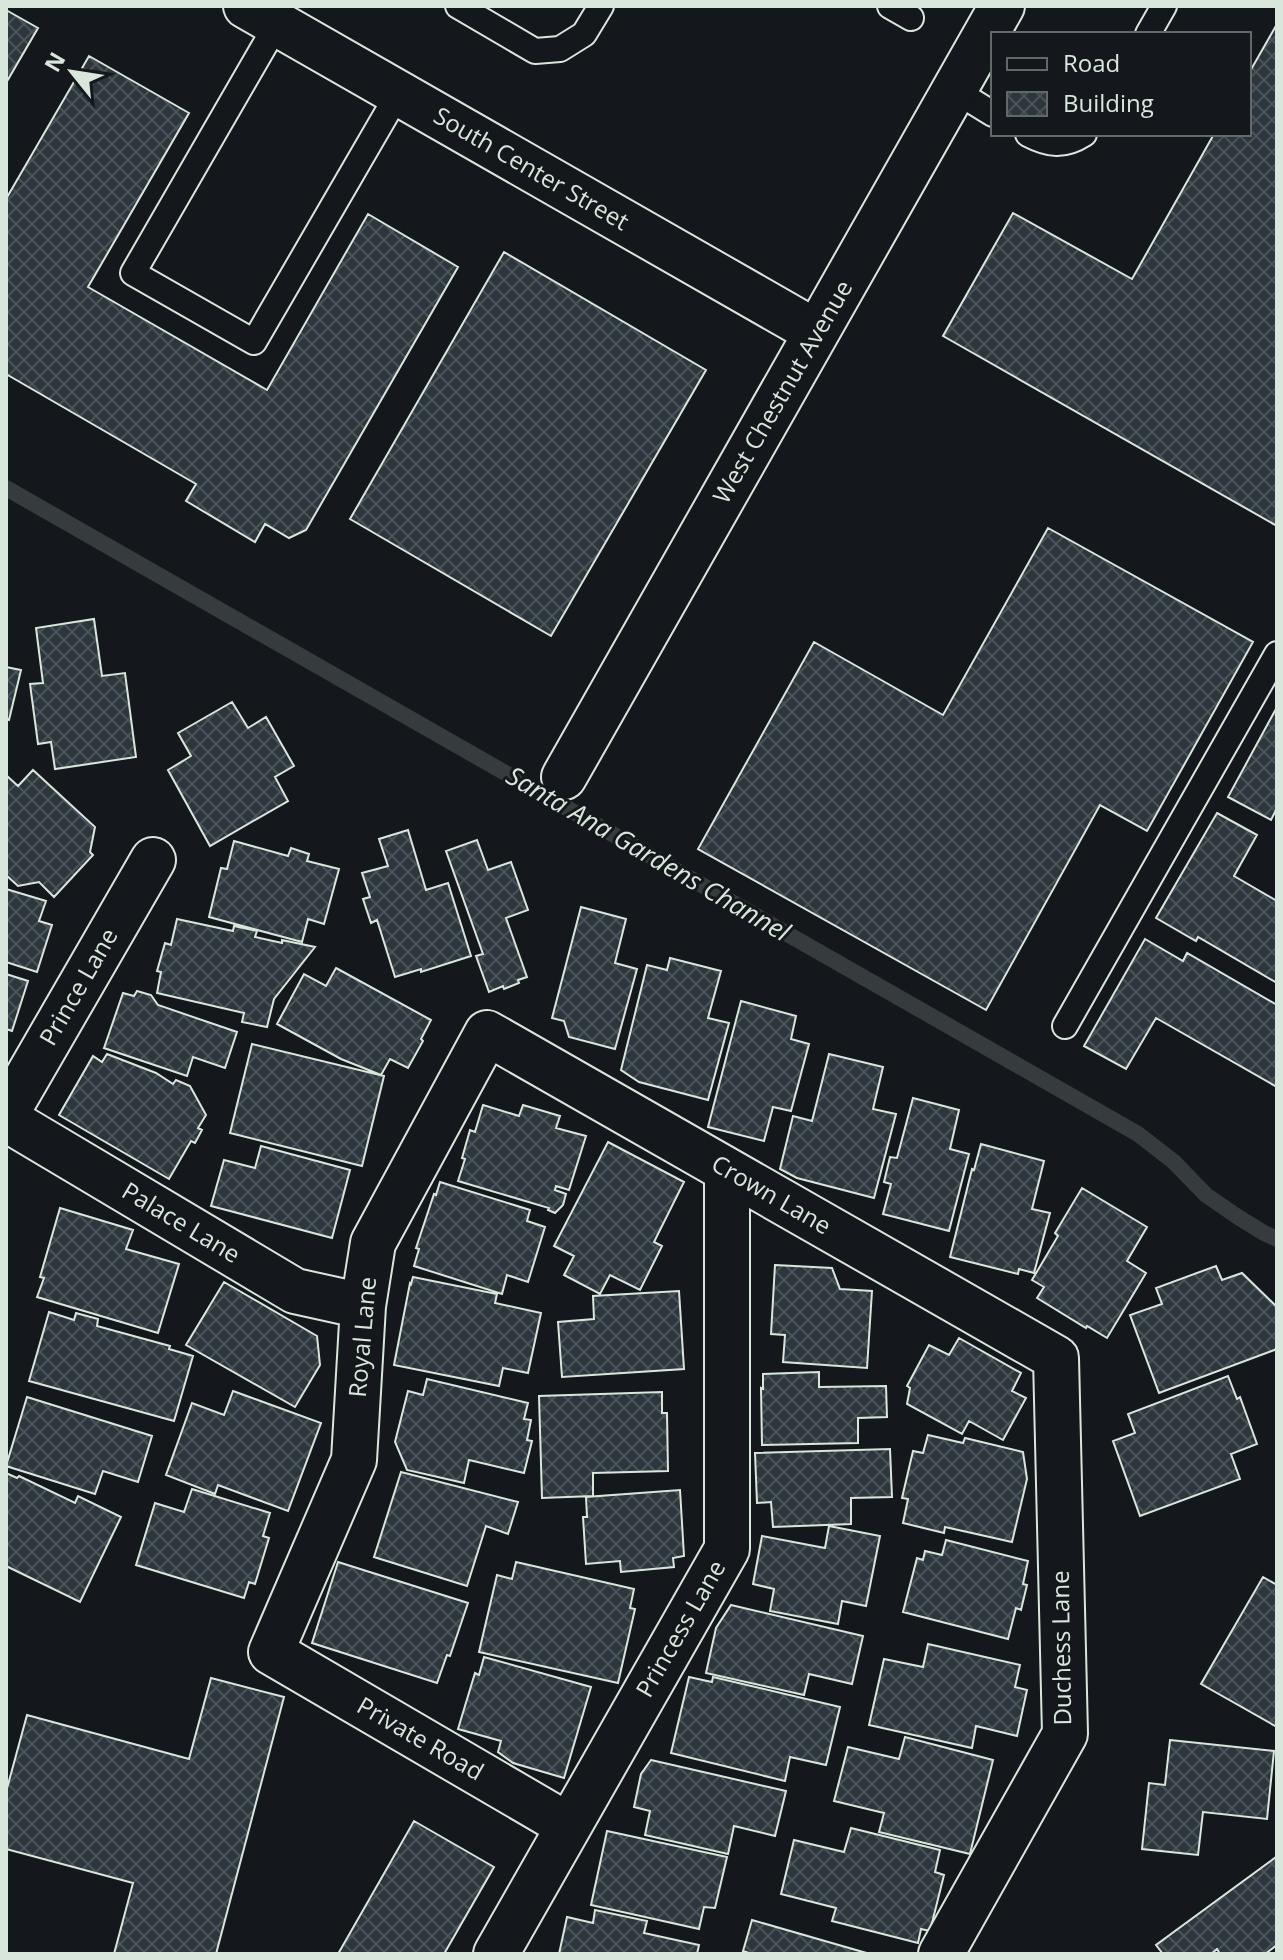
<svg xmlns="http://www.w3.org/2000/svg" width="1283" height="1960" viewBox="0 0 1283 1960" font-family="'Open Sans',sans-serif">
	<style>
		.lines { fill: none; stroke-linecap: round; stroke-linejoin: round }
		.stream { stroke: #363b3e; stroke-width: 16 }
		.building { fill: url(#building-cross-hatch); stroke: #d8e6dc; stroke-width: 2 }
		.lane-casing { stroke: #d8e6dc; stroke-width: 28 }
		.street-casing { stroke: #d8e6dc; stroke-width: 48 }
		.secondary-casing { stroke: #d8e6dc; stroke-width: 48 }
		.lane { stroke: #14181c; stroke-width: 24 }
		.street { stroke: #14181c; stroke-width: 44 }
		.secondary { stroke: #14181c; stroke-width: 44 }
		.labels { text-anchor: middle; stroke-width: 6; stroke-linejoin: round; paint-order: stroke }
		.street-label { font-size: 24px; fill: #d8e6dc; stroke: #14181c }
		.water-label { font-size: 26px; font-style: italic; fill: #d8e6dc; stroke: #14181c }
	</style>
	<defs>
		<pattern id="building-cross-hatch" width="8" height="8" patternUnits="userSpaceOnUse" patternTransform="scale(2)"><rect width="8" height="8" fill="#2c363c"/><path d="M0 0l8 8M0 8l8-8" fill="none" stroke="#4a5358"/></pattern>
	</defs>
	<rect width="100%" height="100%" fill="#14181c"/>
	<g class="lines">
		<path class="stream" d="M6,488L1138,1134L1174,1162L1206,1195L1238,1217L1264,1233L1277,1239"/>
	</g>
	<path class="building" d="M6,10L38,28L6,83Z
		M1277,24V526L943,336L1013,213L1132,279L1214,134H1249V73Z
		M89,56L189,113L88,287L267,390L368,214L458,267L306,530L289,538L265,524L255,542L186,501L196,484L6,374V199Z
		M504,252L706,370L551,636L350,519Z
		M1048,528L1253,642L1147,831L1100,805L986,1010L698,849L814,642L943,715Z
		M94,619L102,676L125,673L136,757L55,769L51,742L38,744L30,684L43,683L36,628Z
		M6,667L21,670L9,720L6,719Z
		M232,702L248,728L266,717L294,766L275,777L288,801L210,846L168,770L191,756L178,733Z
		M1277,707V808L1271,820L1228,797Z
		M33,770L95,827L90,852L93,855L54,897L39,882L18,886L6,875V775L18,786Z
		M1217,813L1257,835L1234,876L1277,901V983L1198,937L1196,941L1156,918Z
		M408,830L426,890L448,883L471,956L421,972V969L395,977L377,920L371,923L363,899L370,897L362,873L388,866L379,839Z
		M477,840L488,870L511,862L528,910L506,918L527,977L518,980L519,983L504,989L503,986L489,992L476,956L483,954L446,851Z
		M234,841L288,856L291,848L309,854L307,861L339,869L324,924L308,919L302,942L209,917L221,868L227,869Z
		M6,889L46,901L39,921L52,925L37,972L6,962Z
		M581,907L626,919L615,963L637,969L615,1049L569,1037L564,1021L552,1018Z
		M177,919L233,931L234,926L257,931L255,937L282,943V940L315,947L274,999L267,1027L242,1022L244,1013L157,993L161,972L157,971L165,943L171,945Z
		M1145,939L1183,961L1187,953L1277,1005V1087L1156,1018L1126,1069L1084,1046Z
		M670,958L721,971L708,1018L729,1023L708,1100L639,1082L621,1070L647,965L667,970Z
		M336,968L431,1020L421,1039L423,1041L408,1068L390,1059L381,1075L341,1059L277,1024L304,974L326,986Z
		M6,974L28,981L12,1031L6,1029Z
		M137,991L151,995L158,1005L237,1032L225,1068L193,1057L187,1076L104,1048L123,993L134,996Z
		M741,1001L796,1016L791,1039L809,1044L791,1111L773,1107L764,1141L708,1127Z
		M252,1044L384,1076L362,1166L230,1133Z
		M107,1054L156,1073L173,1084L176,1080L190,1086L206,1115L198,1128L202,1130L195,1143L191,1141L169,1179L59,1115L93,1056L102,1062Z
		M829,1054L883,1067L873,1109L896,1114L874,1198L797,1178L780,1169L793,1116L812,1121Z
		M913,1098L959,1110L950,1149L969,1154L949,1231L883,1214L891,1184L884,1182L890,1157L897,1158Z
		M483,1105L519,1116L523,1105L560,1116L556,1128L586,1136L569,1190L556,1186L555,1190L566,1194L563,1205L555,1213L548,1210L549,1208L458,1181L465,1159L462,1158L470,1130L475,1132Z
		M608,1142L684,1182L654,1242L662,1246L640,1290L610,1275L600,1294L564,1275L574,1256L554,1246Z
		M981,1144L1044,1161L1032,1209L1050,1213L1034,1273L1019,1269L1018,1274L950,1257L972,1169L974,1170Z
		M261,1146L350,1170L332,1238L211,1206L224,1160L255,1168Z
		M440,1182L530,1210L527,1221L545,1227L528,1282L507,1275L502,1294L414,1266L419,1249L416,1248L434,1194L436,1195Z
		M1082,1188L1147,1227L1127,1261L1146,1273L1107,1338L1087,1326L1086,1328L1037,1298L1044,1287L1032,1280L1058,1236L1055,1233Z
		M60,1208L133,1230L126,1249L179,1264L158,1333L37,1297L44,1278L40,1277Z
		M775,1265L832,1268L840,1289L872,1291L867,1368L783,1362L785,1335L771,1334Z
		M1216,1266L1222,1280L1242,1273L1276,1306L1277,1349L1159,1393L1130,1315L1162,1304L1156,1288Z
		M413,1277L497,1294L495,1303L541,1313L528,1373L503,1368L499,1386L394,1365L410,1283L411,1284Z
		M224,1282L317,1336L320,1365L295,1407L186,1345Z
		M679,1291L684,1369L562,1377L558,1322L594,1319L593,1296Z
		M49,1312L74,1320L76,1313L98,1319L97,1326L170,1346L169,1349L193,1356L174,1421L29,1381Z
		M959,1338L1021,1373L1012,1391L1026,1398L1003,1440L969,1421L962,1434L907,1404L910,1388L907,1386L929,1345L949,1355Z
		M819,1372V1387L886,1386L887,1417L858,1418V1443L762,1445L761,1388L763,1389V1374Z
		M1228,1376L1237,1399L1240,1397L1257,1444L1231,1454L1240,1479L1140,1516L1113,1441L1135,1433L1128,1414Z
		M427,1379L528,1403L524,1419L531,1420L527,1440L532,1441L524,1473L469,1460L464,1483L407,1470L395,1442L408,1391L423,1395Z
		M233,1391L321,1423L288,1511L218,1485L215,1494L166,1475L192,1403L224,1415Z
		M662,1392V1413H667L668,1471L593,1473V1496L542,1498L539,1396Z
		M27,1397L152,1436L138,1482L103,1471L95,1494L6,1466Z
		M928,1435L963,1443L965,1438L1023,1452L1027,1479L1012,1542L945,1527L944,1533L903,1523L908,1499L902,1498L913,1451L923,1453Z
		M890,1449L892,1497L851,1498V1524L773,1527L771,1502L757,1503L755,1453Z
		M401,1472L518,1502L508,1534L486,1526L467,1586L374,1557Z
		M6,1473L17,1478L19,1476L75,1503L78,1496L121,1517L80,1602L6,1566Z
		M192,1489L270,1513L263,1536L269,1538L255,1584L249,1582L244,1598L136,1565L155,1503L184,1512Z
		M680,1490L684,1556L673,1558L674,1567L621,1572L620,1561L586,1564L583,1517H587L586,1497Z
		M829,1526L880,1536L866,1606L842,1601L838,1624L770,1611L774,1589L753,1584L762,1536L825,1548Z
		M946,1540L1028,1561L1023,1584L1027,1585L1021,1610L1016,1608L1008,1639L903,1612L917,1558L923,1560L925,1551L942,1555Z
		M338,1562L468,1603L450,1656L447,1655L437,1683L312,1643Z
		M516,1562L634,1589L630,1608L635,1609L618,1683L479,1652L497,1575L512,1579Z
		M1263,1577L1277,1585V1727L1201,1684Z
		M731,1605L863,1636L852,1684L809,1674L804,1695L706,1673L716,1628Z
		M928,1644L1020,1665L1015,1687L1027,1690L1017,1736L976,1726L972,1748L869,1725L884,1659L923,1667Z
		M484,1657L591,1687L564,1778L513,1763L498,1752L501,1741L458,1729L475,1673L479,1675Z
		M689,1677L712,1682L713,1677L840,1707L826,1765L790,1757L785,1781L671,1753Z
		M211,1678L284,1697L216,1954H114L133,1883L6,1849V1792L27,1715L189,1759Z
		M905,1737L993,1760L970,1854L879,1832L884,1813L834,1801L848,1747L899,1759Z
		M1170,1740L1274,1751L1267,1819L1203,1812L1198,1855L1142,1849L1149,1783L1165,1785Z
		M651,1760L786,1791L775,1836L734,1826L728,1854L645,1835L650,1811L634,1807L641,1774Z
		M414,1821L494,1867L444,1954H338Z
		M851,1828L940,1850L935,1872L944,1875L930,1931L921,1929L918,1943L832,1921L836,1908L781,1894L794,1840L844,1852Z
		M607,1831L727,1857L715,1908L704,1907L699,1929L591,1905Z
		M1276,1857L1277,1945L1265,1954H1220L1217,1949L1211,1954H1163L1156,1945Z
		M595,1910L647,1921L644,1933L699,1945L697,1954H559L567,1917L593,1923Z
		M752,1920L870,1954H749V1953L743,1951Z"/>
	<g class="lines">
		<defs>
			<path id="lane" d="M458,6L535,51L560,49L584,34L601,6
				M890,6L911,18
				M277,24L133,273L254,342L398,94
				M1148,34L1164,6
				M954,90L993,114
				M1028,134C1049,145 1064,147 1084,134
				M1065,1026L1277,654"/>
			<path id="street" d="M246,6L816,332
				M6,1114L153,860
				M6,1119L295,1291L363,1306
				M569,1826L271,1652L354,1460L363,1306L373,1243L487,1033L1056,1358L1065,1734L941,1954
				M496,1954L727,1549V1170"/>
			<path id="secondary" d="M564,777L1002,6"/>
		</defs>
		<use href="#lane" class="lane-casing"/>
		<use href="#street" class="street-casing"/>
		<use href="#secondary" class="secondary-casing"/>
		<use href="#lane" class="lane"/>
		<use href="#street" class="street"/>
		<use href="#secondary" class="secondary"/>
	</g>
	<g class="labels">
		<g class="street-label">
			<text transform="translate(531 169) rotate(30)" y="8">South Center Street</text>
			<text transform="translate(783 392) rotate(-60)" y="8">West Chestnut Avenue</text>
			<text transform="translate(79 987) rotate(-60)" y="8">Prince Lane</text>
			<text transform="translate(771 1195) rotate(30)" y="8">Crown Lane</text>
			<text transform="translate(181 1223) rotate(31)" y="8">Palace Lane</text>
			<text transform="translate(363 1337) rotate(-85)" y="8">Royal Lane</text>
			<text transform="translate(681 1629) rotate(-60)" y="8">Princess Lane</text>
			<text transform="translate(1062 1648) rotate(-91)" y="8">Duchess Lane</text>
			<text transform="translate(420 1739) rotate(30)" y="8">Private Road</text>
		</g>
		<g class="water-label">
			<text transform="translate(648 854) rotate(30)" y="9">Santa Ana Gardens Channel</text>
		</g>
	</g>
	<rect width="1283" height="1960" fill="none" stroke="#d8e6dc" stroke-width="16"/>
	<rect x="991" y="32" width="260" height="104" fill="#14181c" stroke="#626a69" stroke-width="2"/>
	<rect x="1007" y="58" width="40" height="12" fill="#14181c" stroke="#626a69" stroke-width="2"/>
	<text x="1063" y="72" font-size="24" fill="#d8e6dc">Road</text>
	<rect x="1007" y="92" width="40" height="24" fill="url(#building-cross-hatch)" stroke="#626a69" stroke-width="2"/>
	<text x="1063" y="112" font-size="24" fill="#d8e6dc">Building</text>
	<g transform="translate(72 72) rotate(300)" stroke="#14181c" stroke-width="6" paint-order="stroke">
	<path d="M0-6L14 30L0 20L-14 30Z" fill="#d8e6dc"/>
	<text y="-12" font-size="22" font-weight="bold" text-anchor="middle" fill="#d8e6dc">N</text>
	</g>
</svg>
